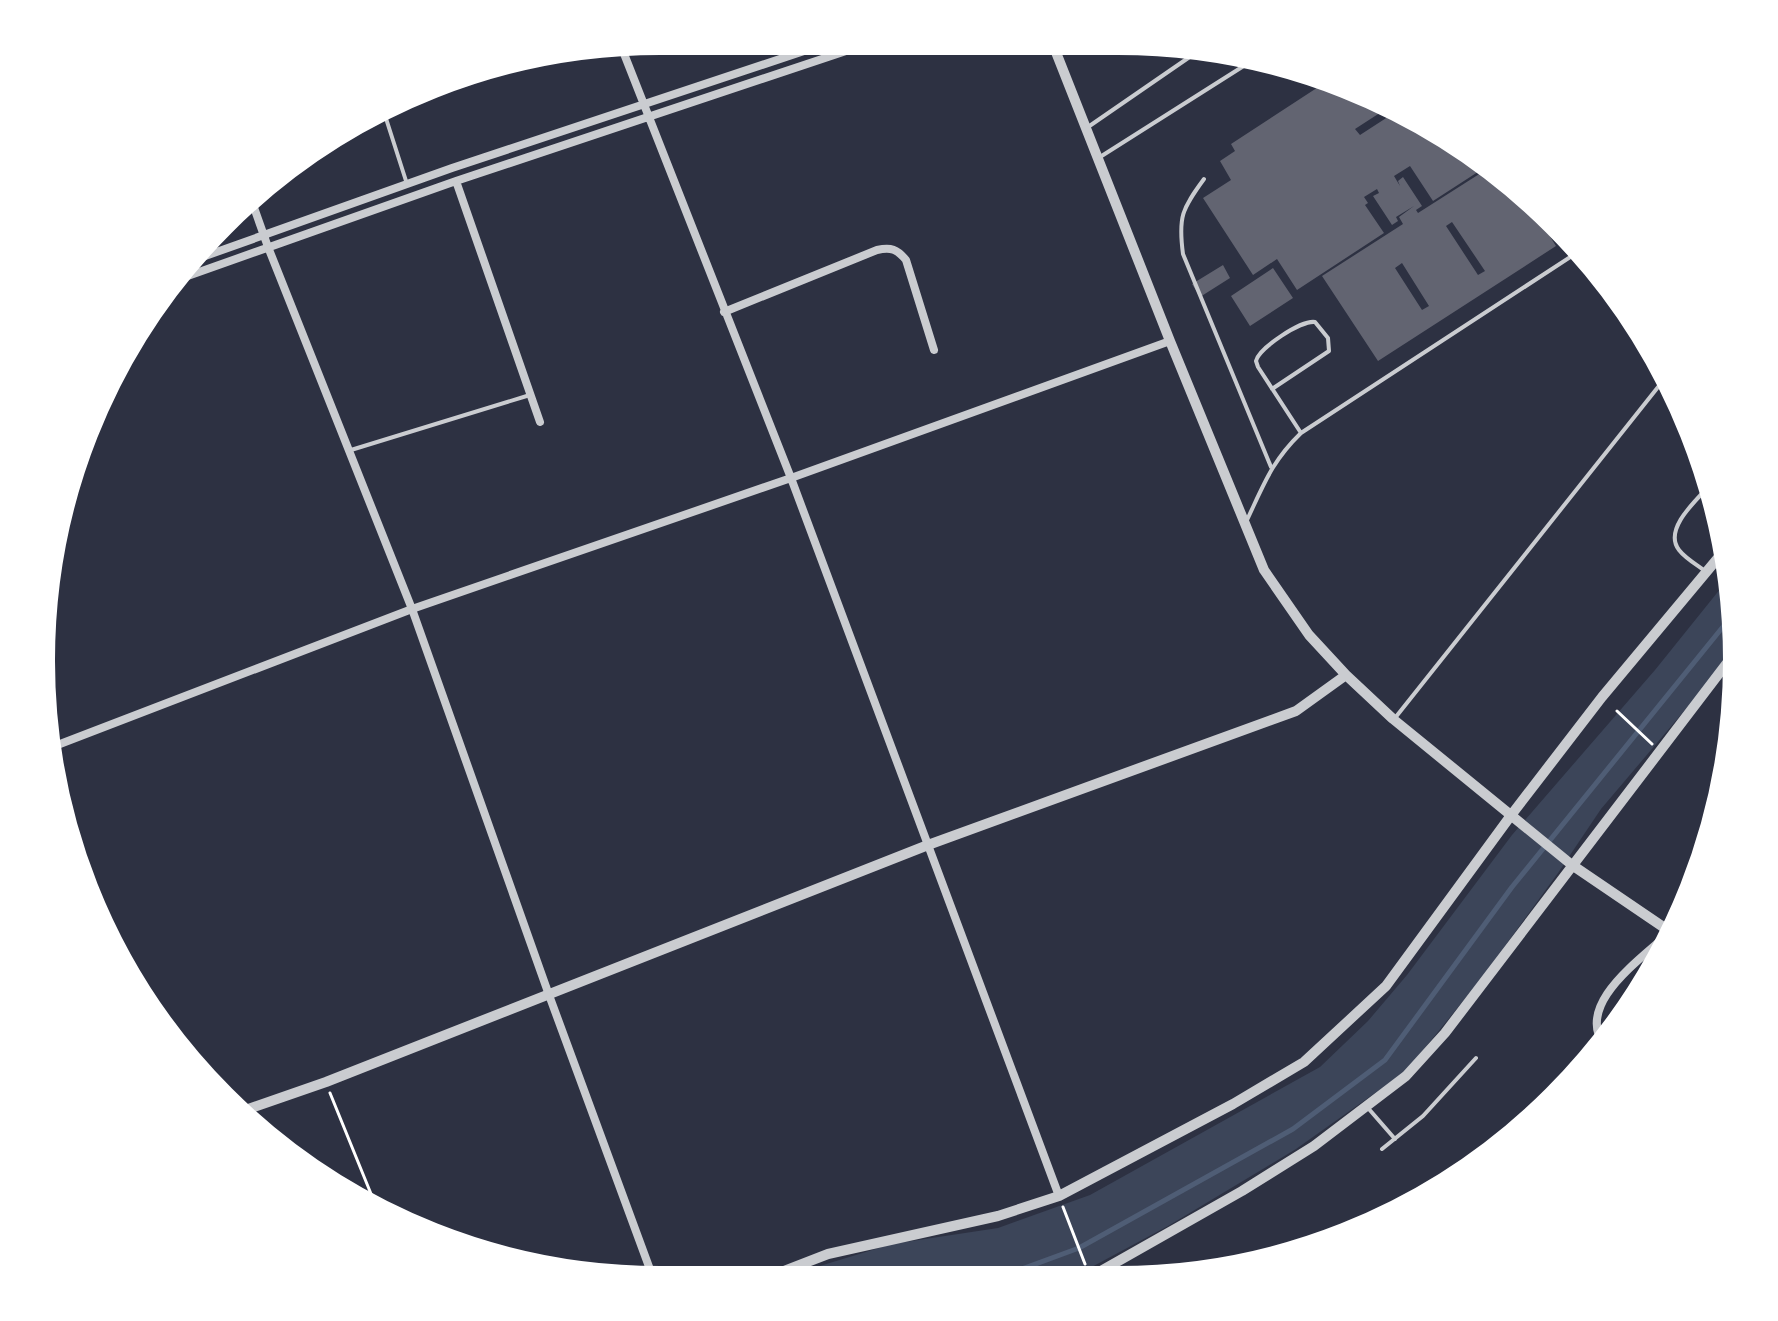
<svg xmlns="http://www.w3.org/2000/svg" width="1778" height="1321" viewBox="0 0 1778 1321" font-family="Cabin,sans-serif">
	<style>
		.green { fill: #3c4559 }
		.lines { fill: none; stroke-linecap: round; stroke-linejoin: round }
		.stream { stroke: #4f5d75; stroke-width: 5 }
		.building { fill: #626471; fill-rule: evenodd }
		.path { stroke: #fff; stroke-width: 3 }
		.service { stroke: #caccd0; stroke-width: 4 }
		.minor { stroke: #caccd0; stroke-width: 8 }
		.tertiary { stroke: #caccd0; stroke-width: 10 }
		.secondary { stroke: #fff; stroke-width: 12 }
		.rim { fill: none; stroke: #fff; stroke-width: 10 }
	</style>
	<rect width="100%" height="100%" fill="#2d3142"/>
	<path class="green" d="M1733,573L1741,620L1740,645L1601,809L1558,873L1481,979L1406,1071L1296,1149L1168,1226L1088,1269L1046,1281L764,1283L892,1244L998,1228L1090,1195L1320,1067L1368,1021L1407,975L1512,835L1655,670Z"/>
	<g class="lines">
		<path class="stream" d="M968,1281L995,1279L1079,1248L1293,1129L1385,1060L1512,887L1739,607"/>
	</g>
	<path class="building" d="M1329,80L1389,107L1355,129L1360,135L1397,111L1465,142L1503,178L1494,184L1484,168L1433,201L1410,166L1394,176L1400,186L1398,181L1403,177L1422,206L1416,210L1418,213L1484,171L1494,186L1505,179L1526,199L1556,246L1378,361L1322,276L1403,224L1399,217L1414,206L1396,217L1398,221L1392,225L1373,196L1379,193L1377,189L1364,197L1368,203L1365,205L1384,233L1297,290L1277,259L1253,275L1203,198L1231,180L1220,161L1235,151L1231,144ZM1452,222L1485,271L1478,275L1446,226ZM1402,263L1429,306L1422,310L1395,268Z
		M1223,265L1230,278L1200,297L1192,284Z
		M1273,268L1293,298L1250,326L1231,296Z"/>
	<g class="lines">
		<path class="path" d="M1617,711L1652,744
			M330,1093L380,1216
			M1063,1207L1085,1264"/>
		<path class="service" d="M382,106L407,184
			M1088,127L1207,45
			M1100,157L1261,55
			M1204,179C1182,209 1178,217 1183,254L1271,467
			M1272,389L1329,351L1328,338L1315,322C1301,320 1259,348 1256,361L1258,367L1301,433
			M351,450L530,395
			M1247,520C1264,484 1272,461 1301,433L1581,250
			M1705,571C1697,565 1685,558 1679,550C1662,528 1700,497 1714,481
			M1395,718L1670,372
			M1368,1108L1395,1139
			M1382,1149L1423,1116L1476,1058"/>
		<path class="minor" d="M619,41L791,478L1059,1196
			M456,181L540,422
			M251,199L268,247L412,609L549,995L655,1283
			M180,265L452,168L849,36
			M168,283L456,181L888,37
			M724,312L877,250C891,247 897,249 906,260L934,350
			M47,749L412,609L791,478L1170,341
			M1605,1047C1573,1004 1642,959 1670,932"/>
		<path class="tertiary" d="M1050,37L1170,341L1264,570L1309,635L1346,675L1393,719L1572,865L1675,935
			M234,1114L326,1082L928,845L1296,711L1346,675
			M1085,1280L1242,1191L1314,1146L1406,1076L1445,1033L1740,646
			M753,1283L828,1254L998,1216L1059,1196L1233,1104L1304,1062L1386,986L1512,814L1602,697L1728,546"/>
		<path class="secondary" d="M62,825L93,905"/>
	</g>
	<path d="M0 0H1778V1321H0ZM660 50H1118A610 610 0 0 1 1728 660V661A610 610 0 0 1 1118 1271H660A610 610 0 0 1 50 661V660A610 610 0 0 1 660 50Z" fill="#fff" fill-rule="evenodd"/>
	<path class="rim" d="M660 50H1118A610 610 0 0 1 1728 660V661A610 610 0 0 1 1118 1271H660A610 610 0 0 1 50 661V660A610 610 0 0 1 660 50Z"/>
</svg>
